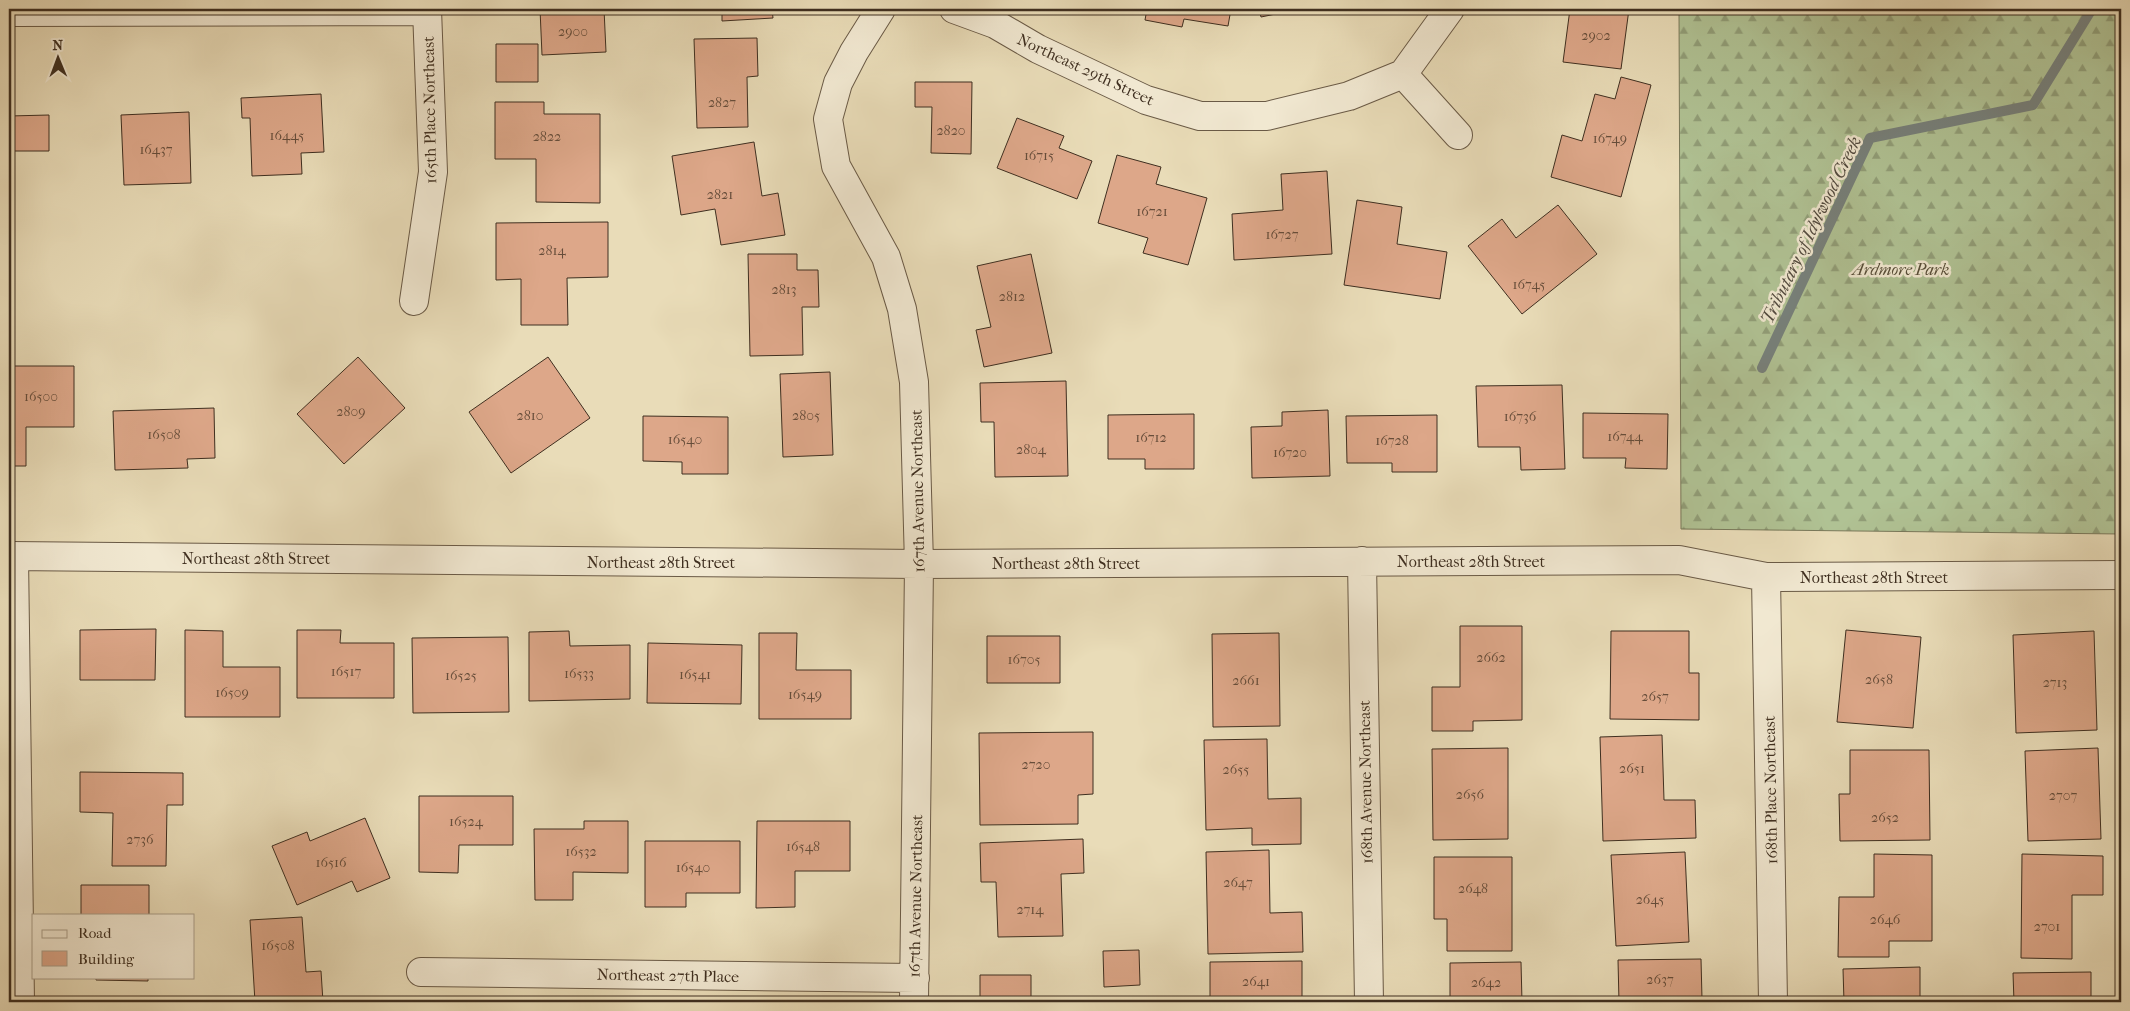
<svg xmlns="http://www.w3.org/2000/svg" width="2130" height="1011" viewBox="0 0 2130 1011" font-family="'IM FELL French Canon',serif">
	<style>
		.forest { fill: url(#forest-firs); stroke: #78785a }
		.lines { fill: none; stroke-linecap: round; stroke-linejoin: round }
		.stream { stroke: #77817c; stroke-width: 10 }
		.building { fill: #dda789; stroke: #3f2f20 }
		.minor-casing { stroke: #6a5a46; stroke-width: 30 }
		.minor { stroke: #f1e8d1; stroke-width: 28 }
		.labels { text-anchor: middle; stroke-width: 5; stroke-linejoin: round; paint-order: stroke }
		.number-label { font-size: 14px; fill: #664d3a }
		.street-label { font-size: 16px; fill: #3f2f20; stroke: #f1e8d1 }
		.park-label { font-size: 16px; font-style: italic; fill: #564c37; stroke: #f1e8d1 }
		.water-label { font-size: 18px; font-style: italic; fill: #524a3f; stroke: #f1e8d1 }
	</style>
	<defs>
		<pattern id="forest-firs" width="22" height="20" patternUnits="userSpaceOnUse" patternTransform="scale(1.25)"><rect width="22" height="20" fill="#b0c294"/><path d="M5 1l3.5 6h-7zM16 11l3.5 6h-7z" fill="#919e78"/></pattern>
	</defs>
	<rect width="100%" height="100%" fill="#e9dcb8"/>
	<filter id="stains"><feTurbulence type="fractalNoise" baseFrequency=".004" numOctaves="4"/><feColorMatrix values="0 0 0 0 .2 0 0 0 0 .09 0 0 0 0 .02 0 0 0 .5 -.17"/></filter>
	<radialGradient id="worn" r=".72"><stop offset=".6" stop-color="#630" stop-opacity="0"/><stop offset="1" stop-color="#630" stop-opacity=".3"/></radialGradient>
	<path class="forest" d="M1679,9H2121V534L1681,529Z"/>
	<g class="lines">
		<path class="stream" d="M1762,368L1870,138L2033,105L2092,9"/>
	</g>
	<path class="building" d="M540,9H604L606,52L542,55Z
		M722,9H772L773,18L722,21Z
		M1147,9H1231L1228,26L1184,19L1182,27L1145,20Z
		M1259,9H1300L1261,17Z
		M1570,9H1629L1621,69L1563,62Z
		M757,38L758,76L747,77L748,127L697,128L694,39Z
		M496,44H538V82H496Z
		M1621,77L1651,85L1621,197L1551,177L1562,135L1582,141L1595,94L1615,99Z
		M915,82H972L971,154L931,153L932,107H915Z
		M321,94L324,152L301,153L302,174L252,176L250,118H242L241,98Z
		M495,102H544V114H600V203L536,202V159H495Z
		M189,112L191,183L124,185L121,115Z
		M49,115V151H9V116Z
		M1017,118L1064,136L1059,148L1092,161L1077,199L997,168Z
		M754,142L762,196L778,193L785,235L721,245L715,209L681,215L672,156Z
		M1117,155L1161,167L1156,184L1207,198L1188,265L1143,253L1148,238L1098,223Z
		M1327,171L1332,254L1234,260L1232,214L1283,210L1281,174Z
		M1357,200L1402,207L1397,244L1447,252L1440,299L1344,285Z
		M1558,205L1597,254L1522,314L1468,246L1502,219L1516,238Z
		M608,222V277L567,278L568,325H521V279L496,280V223Z
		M748,254H797V270H818L819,307H802L803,355L750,356Z
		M1031,254L1052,353L984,367L976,330L991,327L977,266Z
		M358,357L405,408L344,464L297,414Z
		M548,357L590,418L511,473L469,412Z
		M9,366H74V427H26V466H9Z
		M830,372L833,455L783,457L780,374Z
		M1066,381L1068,476L995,477L994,422H981L980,383Z
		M1562,385L1565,469L1521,470L1520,447H1478L1476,386Z
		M214,408L215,458L187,459L188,468L115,470L113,411Z
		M1328,410L1330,476L1252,478L1251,427L1282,426V412Z
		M1583,413L1668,414L1667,469L1625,468L1626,458H1583Z
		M1194,414V469H1145V459H1108V415Z
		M1437,415V472H1392V463H1347L1346,416Z
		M643,416L728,417V474H682V462L643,461Z
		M1460,626H1522V720L1473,721V731H1432V687H1460Z
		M156,629L155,680H80V630Z
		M185,630L223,631V667H280V717H185Z
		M297,630H341L340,643H394V698H297Z
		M1846,630L1921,637L1913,728L1837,722Z
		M569,631L570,646L630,645V699L529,701V632Z
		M1611,631H1689V673H1699V720L1610,719Z
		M2094,631L2097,730L2016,733L2013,635Z
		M759,633H797L796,670H851V719H759Z
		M1279,633L1280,726L1213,727L1212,634Z
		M987,636H1060V683H987Z
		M508,637L509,712L413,713L412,638Z
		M648,643L742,645L741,704L647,703Z
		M1093,732V794L1078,795V824L980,825L979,733Z
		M1662,735L1664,800H1695L1696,838L1603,841L1600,737Z
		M1267,739L1268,799L1301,798V844L1252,845V828L1206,830L1204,740Z
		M1508,748V839L1433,840L1432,749Z
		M2098,748L2101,839L2028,841L2025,751Z
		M1850,750H1929L1930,840L1840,841L1839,794H1850Z
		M80,772L183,773V805H167L166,866H112L113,813L80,812Z
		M419,796H513V845H459L458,873L419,872Z
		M365,818L390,878L357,892L352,881L297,905L272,846L307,832L310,841Z
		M584,821H628V873L573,872V900H535L534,829H584Z
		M757,821H850V871H795V907L756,908Z
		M1083,839L1084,873L1061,874L1063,936L998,937L996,882H981L980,843Z
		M645,841H740V893H686V907H645Z
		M1269,850L1270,913L1302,912L1303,952L1208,954L1206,852Z
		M1685,852L1689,942L1616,946L1611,855Z
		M1874,854L1932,855V941H1889V957H1838L1839,897H1874Z
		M2022,854L2103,856V895H2072V959L2021,958Z
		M1434,857H1512V951H1447V919H1434Z
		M81,885H149V915H81Z
		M302,917L306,972L321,971L323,1002H255L250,920Z
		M1139,950L1140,985L1104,987L1103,951Z
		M1701,959L1702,999H1668V1002H1619L1618,960Z
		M1302,961V1001L1210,1002V962Z
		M1521,962L1522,1002L1450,1001V963Z
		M1920,967V1002H1844L1843,969Z
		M2091,972V1002H2014L2013,973Z
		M980,975H1031V1002H980Z
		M96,977H148V981L96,980Z
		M98,1001H149V1002H98Z"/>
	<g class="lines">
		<defs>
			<path id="minor" d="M881,9L854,52L838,83L828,119L836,166L886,257L902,309L914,382L919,564L914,1002
				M954,9L995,24L1038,49L1146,100L1200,116H1267L1349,96L1403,74L1458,135
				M9,12L427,11
				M1403,74L1450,9
				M414,301L433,172L427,9
				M9,556L919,564L1679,560L1766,577L2121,575
				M14,556L20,1002
				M1362,561L1369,1002
				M1766,577L1773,1002
				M421,972L915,978"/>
		</defs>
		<use href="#minor" class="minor-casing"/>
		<use href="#minor" class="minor"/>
	</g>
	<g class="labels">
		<g class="number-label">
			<text x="573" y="36">2900</text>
			<text x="1596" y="40">2902</text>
			<text x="722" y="107">2827</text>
			<text x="951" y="135">2820</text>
			<text x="287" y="140">16445</text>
			<text x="547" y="141">2822</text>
			<text x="1610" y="143">16749</text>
			<text x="156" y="154">16437</text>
			<text x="1039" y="160">16715</text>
			<text x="720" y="199">2821</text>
			<text x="1152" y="216">16721</text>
			<text x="1282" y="239">16727</text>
			<text x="552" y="255">2814</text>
			<text x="1529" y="289">16745</text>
			<text x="784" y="294">2813</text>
			<text x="1012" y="301">2812</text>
			<text x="41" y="401">16500</text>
			<text x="351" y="416">2809</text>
			<text x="530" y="420">2810</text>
			<text x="806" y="420">2805</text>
			<text x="1520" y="421">16736</text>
			<text x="164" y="439">16508</text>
			<text x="1625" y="441">16744</text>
			<text x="1151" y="442">16712</text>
			<text x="685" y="444">16540</text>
			<text x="1392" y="445">16728</text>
			<text x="1031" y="454">2804</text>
			<text x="1290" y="457">16720</text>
			<text x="1491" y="662">2662</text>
			<text x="1024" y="664">16705</text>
			<text x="346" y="676">16517</text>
			<text x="579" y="678">16533</text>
			<text x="695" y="679">16541</text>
			<text x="461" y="680">16525</text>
			<text x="1879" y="684">2658</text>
			<text x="1246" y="685">2661</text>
			<text x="2055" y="687">2713</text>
			<text x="232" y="697">16509</text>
			<text x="805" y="699">16549</text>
			<text x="1655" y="701">2657</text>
			<text x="1036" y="769">2720</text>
			<text x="1632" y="773">2651</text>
			<text x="1236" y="774">2655</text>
			<text x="1470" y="799">2656</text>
			<text x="2063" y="800">2707</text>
			<text x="1885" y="822">2652</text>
			<text x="466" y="826">16524</text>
			<text x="140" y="844">2736</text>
			<text x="803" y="851">16548</text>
			<text x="581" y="856">16532</text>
			<text x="331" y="867">16516</text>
			<text x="693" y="872">16540</text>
			<text x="1238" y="887">2647</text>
			<text x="1473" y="893">2648</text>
			<text x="1650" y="904">2645</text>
			<text x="1030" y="914">2714</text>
			<text x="1885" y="924">2646</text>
			<text x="2047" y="931">2701</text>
			<text x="278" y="950">16508</text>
			<text x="1660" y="984">2637</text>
			<text x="1256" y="986">2641</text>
			<text x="1486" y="987">2642</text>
		</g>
		<g class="street-label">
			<text transform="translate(1086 69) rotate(25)" y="6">Northeast 29th Street</text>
			<text transform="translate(429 110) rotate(-91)" y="6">165th Place Northeast</text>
			<text transform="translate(917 491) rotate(-91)" y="6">167th Avenue Northeast</text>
			<text x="256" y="564">Northeast 28th Street</text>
			<text x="1471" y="567">Northeast 28th Street</text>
			<text x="661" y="568">Northeast 28th Street</text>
			<text x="1066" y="569">Northeast 28th Street</text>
			<text x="1874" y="583">Northeast 28th Street</text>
			<text transform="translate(1365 782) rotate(-91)" y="6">168th Avenue Northeast</text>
			<text transform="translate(1770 790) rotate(-91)" y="6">168th Place Northeast</text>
			<text transform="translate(915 896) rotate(-89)" y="6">167th Avenue Northeast</text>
			<text transform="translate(668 975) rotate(1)" y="6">Northeast 27th Place</text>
		</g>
		<g class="park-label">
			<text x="1901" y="275">Ardmore Park</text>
		</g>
		<g class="water-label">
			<text transform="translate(1811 230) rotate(-64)" y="6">Tributary of Idylwood Creek</text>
		</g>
	</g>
	<rect width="2130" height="1011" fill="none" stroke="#e9dcb8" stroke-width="30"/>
	<rect x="10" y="10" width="2110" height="991" fill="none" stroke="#3f2f20" stroke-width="2.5"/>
	<rect x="15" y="15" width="2100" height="981" fill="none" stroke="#3f2f20"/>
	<rect x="32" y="914" width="162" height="65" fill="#f1e8d1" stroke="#aa9e8a"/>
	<rect x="42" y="930" width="25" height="8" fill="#f1e8d1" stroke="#aa9e8a"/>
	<text x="78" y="938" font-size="15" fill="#3f2f20">Road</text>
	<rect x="42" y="951" width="25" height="15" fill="#dda789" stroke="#aa9e8a"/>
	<text x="78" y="964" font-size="15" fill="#3f2f20">Building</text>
	<g transform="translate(58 58) rotate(359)" stroke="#f1e8d1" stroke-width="4" paint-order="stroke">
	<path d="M0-4L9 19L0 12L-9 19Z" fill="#3f2f20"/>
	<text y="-8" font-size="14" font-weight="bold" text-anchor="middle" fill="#3f2f20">N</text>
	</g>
	<rect width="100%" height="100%" filter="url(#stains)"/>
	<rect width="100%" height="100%" fill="url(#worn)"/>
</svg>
